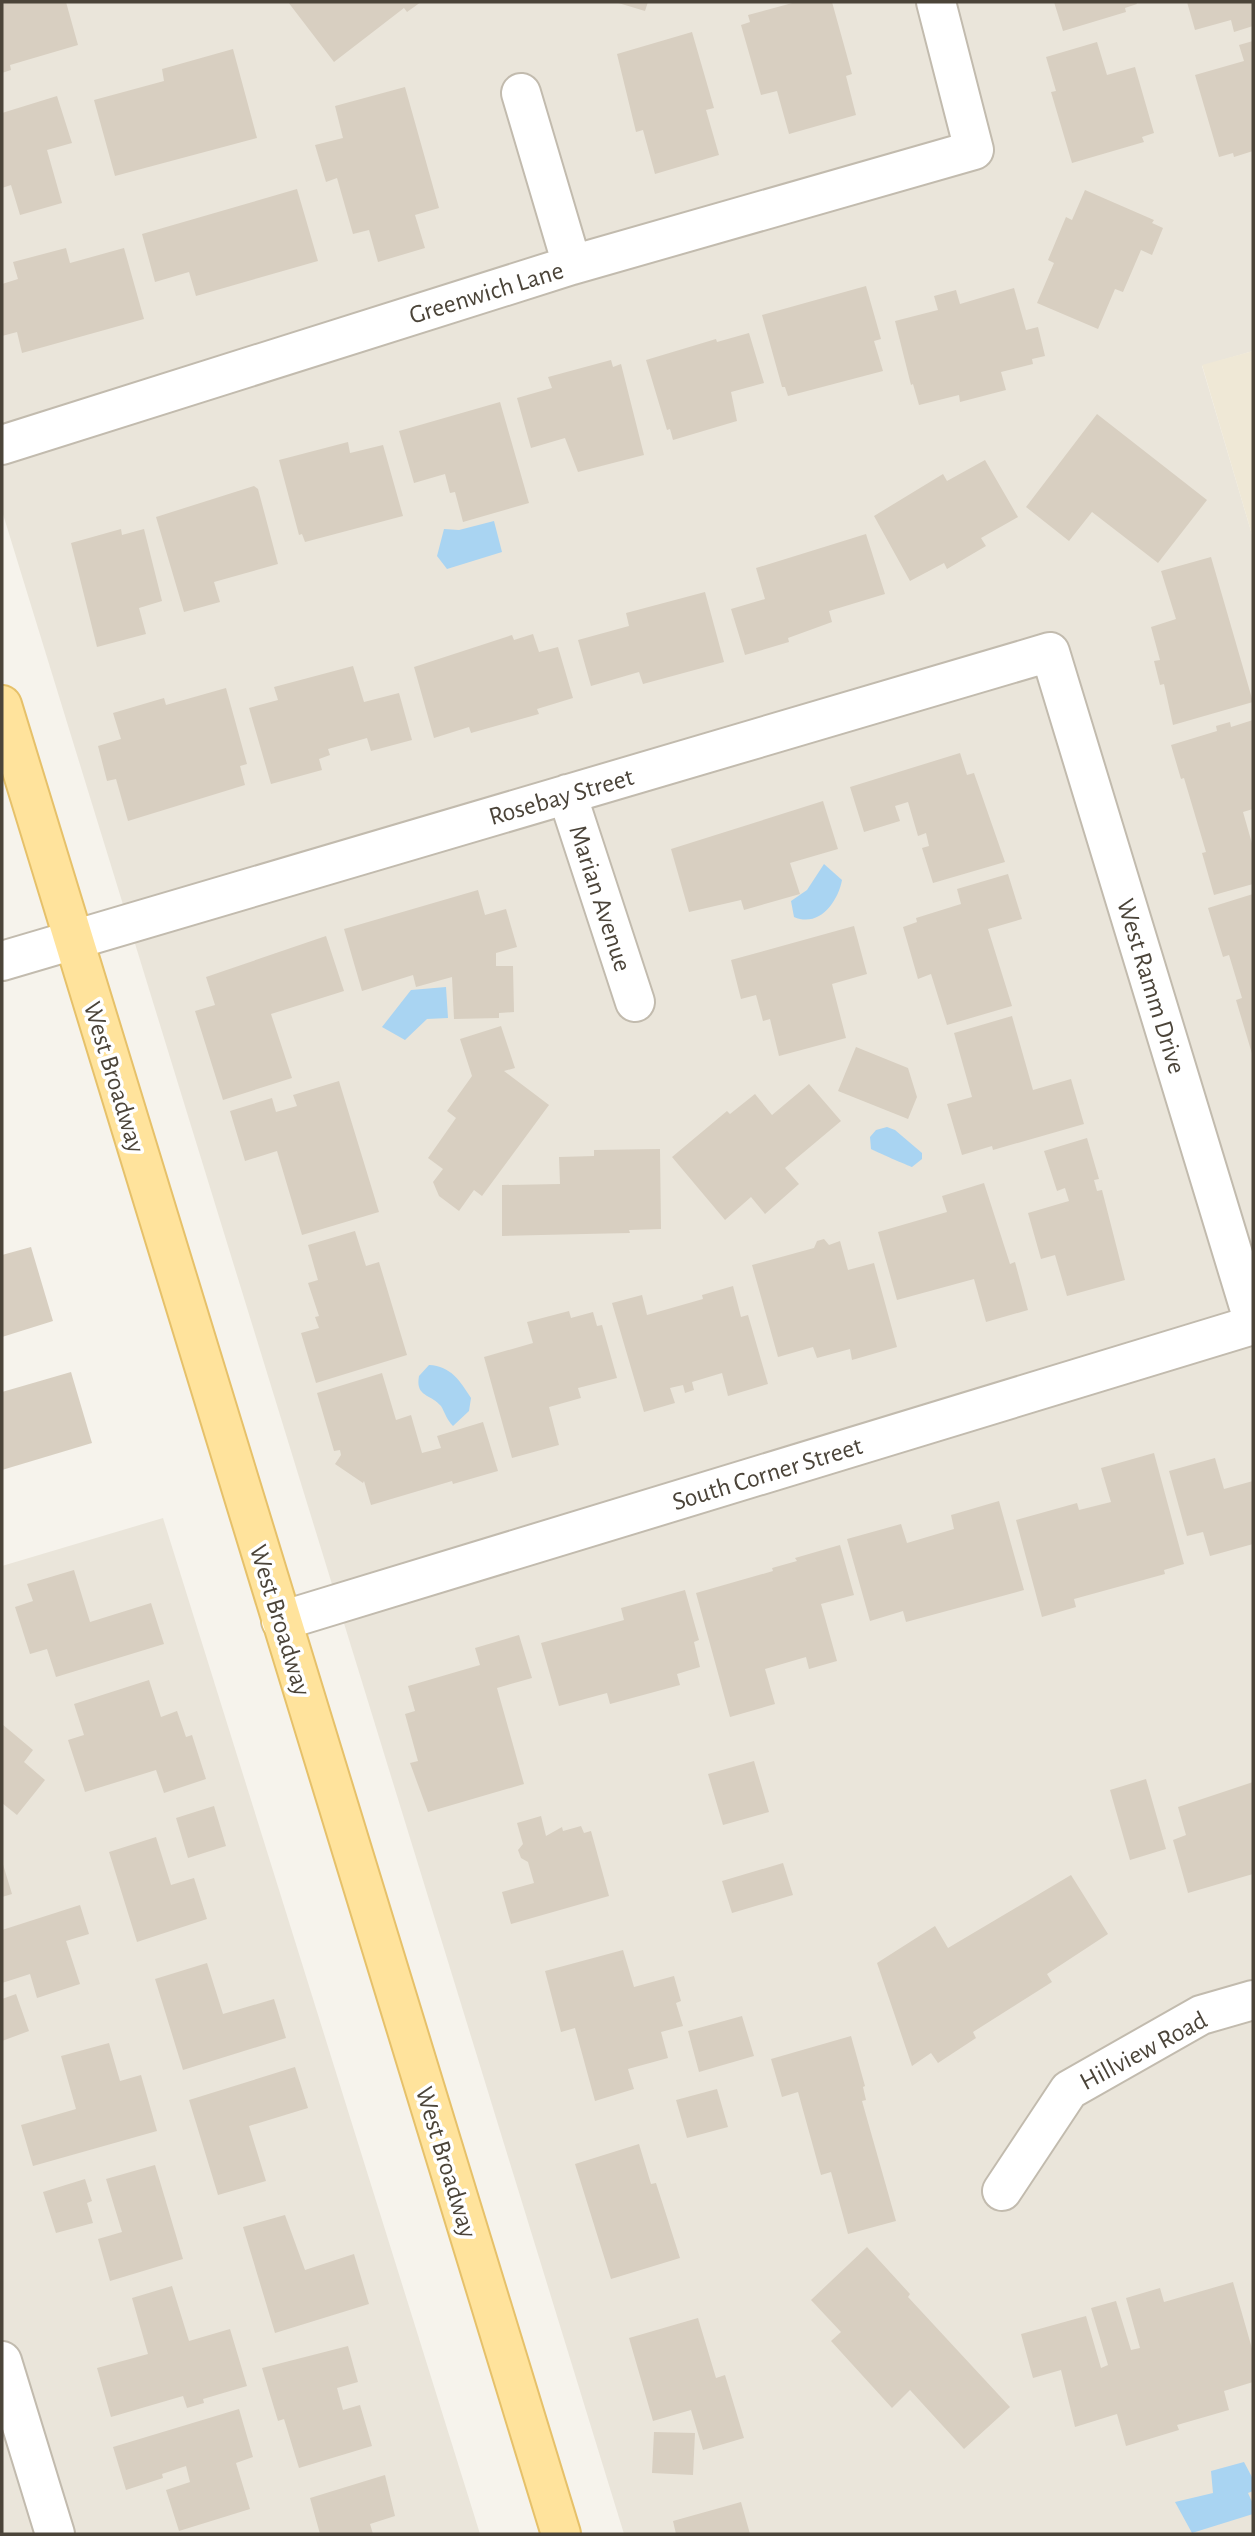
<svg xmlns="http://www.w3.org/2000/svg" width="1255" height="2536" viewBox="0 0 1255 2536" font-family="'Alegreya Sans',sans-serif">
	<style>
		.residential { fill: #eae5da }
		.education { fill: #efe8d6 }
		.water { fill: #a9d4f2 }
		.building { fill: #d8cfc1 }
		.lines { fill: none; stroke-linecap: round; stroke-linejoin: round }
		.minor-casing { stroke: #c2bbae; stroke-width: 42 }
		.major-casing { stroke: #e6c16a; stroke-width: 42 }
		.minor { stroke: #fff; stroke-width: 38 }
		.major { stroke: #ffe39c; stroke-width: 38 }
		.labels { text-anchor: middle; stroke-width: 7; stroke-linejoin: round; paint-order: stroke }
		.street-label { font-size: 26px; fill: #4b4439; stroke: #fff }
	</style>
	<rect width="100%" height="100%" fill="#f6f3ec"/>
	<path class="residential" d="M2,2H1253V351L1202,366L1253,538V2534H624L2,511Z
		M163,1518L480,2534H2V1566Z"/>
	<path class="education" d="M1253,351V538L1202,365Z"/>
	<path class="water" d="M494,521L502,552L447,569L437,556L444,529L459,530Z
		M824,864L842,880C838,902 819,928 794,917L791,901L807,890Z
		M446,987L448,1018L427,1019L405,1040L382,1027L411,990Z
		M887,1127L895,1130L922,1153V1159L912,1167C909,1166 874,1151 871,1149L870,1137L876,1130Z
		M429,1365C451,1366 460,1381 471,1398L469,1411L453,1426C447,1420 445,1413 441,1406C431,1394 415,1397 419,1376Z
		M1244,2462L1253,2479V2491L1248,2493L1253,2504V2514L1192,2533L1175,2502L1213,2493L1211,2471Z"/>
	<path class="building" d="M2,2H66L78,45L10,65L11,70L2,73Z
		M288,2H421L407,12L404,8L334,62Z
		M615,2H648L645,11Z
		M796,2H832L852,74L846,76L856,115L789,134L777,91L761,95L741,25L750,22L748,15Z
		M1054,2H1136L1137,4L1125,8L1126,12L1063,31Z
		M1187,2H1253V26L1234,32L1231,20L1195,30Z
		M692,32L714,108L706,110L719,155L655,174L643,130L636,132L617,54Z
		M1253,41V151L1234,157L1233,153L1219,157L1195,75L1244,61L1239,45Z
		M1097,42L1107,75L1135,67L1154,133L1142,137L1144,142L1072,163L1051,92L1056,91L1046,57Z
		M233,49L257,138L115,176L94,100L164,81L162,69Z
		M405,87L439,208L415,215L425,248L378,262L369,230L353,234L337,178L326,182L315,145L343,138L335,106Z
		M57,96L72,143L47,150L62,203L20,215L11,185L2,188V113Z
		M297,189L318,261L196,296L189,272L155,282L142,234Z
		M1085,190L1154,220L1152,223L1163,228L1152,255L1141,250L1123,292L1115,289L1098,329L1037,303L1054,263L1048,260L1066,217L1072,220Z
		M66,248L70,263L124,248L144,319L22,353L17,332L2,336V284L18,279L13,262Z
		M866,286L881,339L874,341L883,371L788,396L785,387H782L762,315Z
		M1014,288L1026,330L1038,327L1045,356L1032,359L1033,364L1001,372L1006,390L960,402L959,395L919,405L913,384L911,385L895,321L938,310L934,296L956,290L960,304Z
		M749,333L764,383L731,392L737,421L673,440L670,429L667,430L646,360L716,339L717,342Z
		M611,360L613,367L621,364L644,455L578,472L565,438L531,448L517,398L552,388L548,377Z
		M500,402L529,503L463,522L455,492L450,493L445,474L414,483L399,431Z
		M1097,414L1207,500L1158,563L1092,512L1069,541L1026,507Z
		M348,442L350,453L383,445L403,516L305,542L302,534L299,535L279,460Z
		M985,460L1018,517L981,538L986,546L947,569L944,563L910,581L874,516L943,474L947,481Z
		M254,486L258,489L278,564L214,582L220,602L184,612L156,517Z
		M121,529L122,535L144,529L162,601L139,608L146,634L97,647L71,543Z
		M866,534L885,594L829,611L832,622L788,638L789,642L745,655L731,609L765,599L756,568Z
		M1211,557L1253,702L1173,725L1164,684L1160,685L1154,661L1160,660L1151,627L1176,619L1161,571Z
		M705,592L724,662L643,684L639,672L591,686L578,640L629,626L626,613Z
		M533,634L539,652L558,647L573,698L537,709L539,714L471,733L469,727L434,738L414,667L512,635L514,640Z
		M353,666L364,702L399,693L412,740L371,751L367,738L328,749L330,755L319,759L322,770L271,784L249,708L278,700L274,687Z
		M226,688L247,764L240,766L245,785L128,821L116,779L107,781L98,746L121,739L113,713L164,698L166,705Z
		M1253,720V809L1243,812L1253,847V884L1214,895L1202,853L1206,852L1184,778L1181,779L1171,745L1217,731L1216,726L1230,722L1231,727Z
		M960,753L967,775L974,773L1005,862L933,883L922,848L929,846L926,833L918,836L908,802L895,806L900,821L864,832L850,787Z
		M823,801L838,849L790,863L800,894L744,910L741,900L689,912L671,849Z
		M1008,874L1022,919L988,929L1012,1006L947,1025L931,974L918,979L903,927L917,922L916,918L961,904L957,889Z
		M478,890L485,915L506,909L517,947L496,953V966H513L514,1012L499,1013V1018L454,1019L452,977L416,987L413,975L362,991L344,929Z
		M1253,894V1057L1236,1000L1242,998L1229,955L1223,957L1208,908Z
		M854,926L867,974L832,984L846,1038L779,1056L770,1019L763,1021L756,995L741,999L731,960Z
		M326,936L344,991L271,1014L292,1078L223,1100L195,1011L215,1005L206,977Z
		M1012,1016L1033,1090L1071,1079L1084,1124L993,1150L992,1146L962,1155L947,1104L972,1097L954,1033Z
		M501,1026L515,1068L504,1071L549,1105L482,1196L474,1190L459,1211L439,1196L433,1182L443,1169L428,1158L456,1118L447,1111L472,1076L460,1039Z
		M856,1047L908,1068L917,1097L908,1119L838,1091Z
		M339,1081L379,1212L302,1235L277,1151L245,1161L230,1111L272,1098L276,1112L297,1106L293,1095Z
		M809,1084L841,1121L785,1168L799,1184L765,1214L751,1197L725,1220L672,1157L727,1111L730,1114L755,1094L772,1115Z
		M1087,1138L1099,1179L1094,1180L1097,1191L1102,1190L1125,1280L1067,1296L1055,1255L1041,1259L1028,1213L1069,1201L1065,1188L1057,1191L1044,1151Z
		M660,1149L661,1229L629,1230L630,1233L502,1236V1185L560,1184L559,1157L594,1156V1150Z
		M984,1183L1010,1264L1015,1262L1028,1310L986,1322L974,1279L897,1300L878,1232L947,1212L942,1196Z
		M355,1231L366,1266L379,1262L407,1355L316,1383L301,1333L319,1328L315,1317L319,1316L308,1283L318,1280L308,1245Z
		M824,1239L829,1245L840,1241L848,1270L874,1263L897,1347L852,1360L850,1349L817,1358L813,1347L778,1357L752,1265L814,1248L817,1241Z
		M31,1247L53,1321L2,1337V1255Z
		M733,1286L741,1317L748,1315L768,1384L728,1396L722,1373L692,1382L694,1390L685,1393L683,1385L670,1388L675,1403L644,1412L612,1303L642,1295L647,1315L703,1299L702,1295Z
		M569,1311L571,1318L593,1312L597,1326L602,1325L617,1378L578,1388L581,1398L549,1407L559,1445L512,1458L484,1357L533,1343L527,1322Z
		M71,1372L92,1443L2,1470V1392Z
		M382,1373L396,1420L411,1415L422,1453L441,1448L437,1436L483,1422L498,1471L453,1484L452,1481L371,1505L364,1481L363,1483L335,1464L341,1455L340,1450L334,1451L317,1393Z
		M1154,1453L1184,1564L1164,1570L1165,1574L1074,1599L1076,1607L1042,1617L1016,1520L1077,1503L1079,1510L1111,1502L1101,1468Z
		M1215,1458L1224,1489L1253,1481V1544L1210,1556L1203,1532L1187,1536L1169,1471Z
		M999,1501L1024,1590L906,1622L903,1611L870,1621L847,1539L901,1524L907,1543L954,1529L951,1515Z
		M840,1545L854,1595L821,1604L837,1661L809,1669L806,1657L765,1669L775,1704L730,1717L696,1593L773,1571L772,1568L797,1561L795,1558Z
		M74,1570L90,1622L151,1603L164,1644L56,1677L47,1649L30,1654L15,1607L33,1601L27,1584Z
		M685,1590L699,1640L694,1642L700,1667L677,1674L680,1685L610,1704L607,1693L559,1706L541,1643L624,1620L621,1608Z
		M519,1635L532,1678L497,1688L524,1784L428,1812L410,1763L418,1761L405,1714L415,1711L408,1686L480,1665L475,1648Z
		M149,1680L161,1717L177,1711L186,1737L192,1735L206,1779L164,1793L156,1770L85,1792L68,1740L84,1735L74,1704Z
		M2,1724L33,1750L24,1762L45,1780L17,1815L2,1803Z
		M754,1761L769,1812L723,1825L708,1774Z
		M1146,1779L1166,1849L1130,1860L1110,1790Z
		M1253,1782V1874L1188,1893L1173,1840L1186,1835L1178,1807Z
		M214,1806L226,1846L188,1858L176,1818Z
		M541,1816L546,1836L562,1827L563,1831L581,1826L584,1833L591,1831L609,1896L511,1924L502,1892L534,1883L528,1862L521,1858L518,1850L523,1844L517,1823Z
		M156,1837L171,1885L194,1878L207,1919L137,1942L109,1852Z
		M2,1861L12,1894L2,1897Z
		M783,1863L793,1895L732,1913L722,1881Z
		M1071,1875L1108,1934L1047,1974L1052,1982L973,2032L976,2038L938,2063L931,2053L912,2066L877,1963L935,1926L948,1948Z
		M80,1905L89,1934L66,1941L80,1984L37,1998L30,1974L2,1983V1930Z
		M623,1950L634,1987L674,1976L681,2001L676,2003L683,2026L661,2032L668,2058L628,2069L634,2089L595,2101L575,2028L561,2032L545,1971Z
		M207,1963L223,2014L274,1999L286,2038L183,2070L155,1979Z
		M16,1994L29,2031L2,2041V1999Z
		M742,2016L754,2056L699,2072L688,2031Z
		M851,2036L865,2086L863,2087L866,2100L862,2101L896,2221L848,2234L831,2172L821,2175L798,2092L782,2097L771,2059Z
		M109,2043L120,2081L141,2075L157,2131L33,2166L21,2125L76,2109L61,2056Z
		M295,2067L308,2108L249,2126L266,2181L218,2195L189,2100Z
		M717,2089L728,2127L687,2138L676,2100Z
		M639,2144L651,2184L656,2183L680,2258L611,2279L575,2164Z
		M155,2165L183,2259L110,2281L98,2239L122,2232L106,2179Z
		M85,2179L92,2201L87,2203L93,2223L56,2233L43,2192Z
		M285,2215L305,2270L354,2254L369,2304L275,2333L243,2227Z
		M867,2247L910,2294L908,2297L1010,2407L964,2449L910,2390L892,2408L831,2341L841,2332L811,2300Z
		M1233,2282L1253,2352V2382L1224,2391L1229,2410L1177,2425L1179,2430L1126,2446L1117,2414L1075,2427L1061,2370L1033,2378L1021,2334L1086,2316L1101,2368L1108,2365L1091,2308L1116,2301L1131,2350L1140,2348L1126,2298L1160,2288L1164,2302Z
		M172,2286L189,2341L230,2329L247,2386L203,2399L204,2403L187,2408L183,2396L111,2417L97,2368L148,2354L132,2298Z
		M698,2318L716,2378L725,2375L744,2438L703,2450L691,2410L653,2421L629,2338Z
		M348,2346L358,2382L337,2388L343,2410L360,2405L372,2446L299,2468L284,2419L278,2421L262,2368Z
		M239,2409L253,2457L236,2463L250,2509L179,2531L166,2490L190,2482L186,2466L162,2474L163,2478L126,2490L113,2447Z
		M654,2432L695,2433L693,2475L652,2473Z
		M385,2475L395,2516L370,2524L373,2534H320L310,2498Z
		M741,2502L750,2534H676L673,2521Z"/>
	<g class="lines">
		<defs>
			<path id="minor" d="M521,93L572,265
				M2,445L572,265L974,150L936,2
				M567,794L635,1002
				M2,961L1050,652L1253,1320
				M281,1621L1253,1325
				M1002,2191L1069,2090L1201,2015L1253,2000
				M2,2361L55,2534"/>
			<path id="major" d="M2,705L561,2534"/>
		</defs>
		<use href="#minor" class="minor-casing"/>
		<use href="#major" class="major-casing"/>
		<use href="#minor" class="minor"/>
		<use href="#major" class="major"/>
	</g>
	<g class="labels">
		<g class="street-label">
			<text transform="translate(486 292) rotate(-17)" y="9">Greenwich Lane</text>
			<text transform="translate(561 796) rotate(-16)" y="9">Rosebay Street</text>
			<text transform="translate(601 898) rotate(72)" y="9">Marian Avenue</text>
			<text transform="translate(1152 986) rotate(73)" y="9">West Ramm Drive</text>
			<text transform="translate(115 1077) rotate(73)" y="9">West Broadway</text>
			<text transform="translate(767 1473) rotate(-17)" y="9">South Corner Street</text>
			<text transform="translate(281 1620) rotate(73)" y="9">West Broadway</text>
			<text transform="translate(1143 2050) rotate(-28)" y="9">Hillview Road</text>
			<text transform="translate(447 2162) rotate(73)" y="9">West Broadway</text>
		</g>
	</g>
	<rect width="1255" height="2536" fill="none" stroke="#4b4439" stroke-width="7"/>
</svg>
